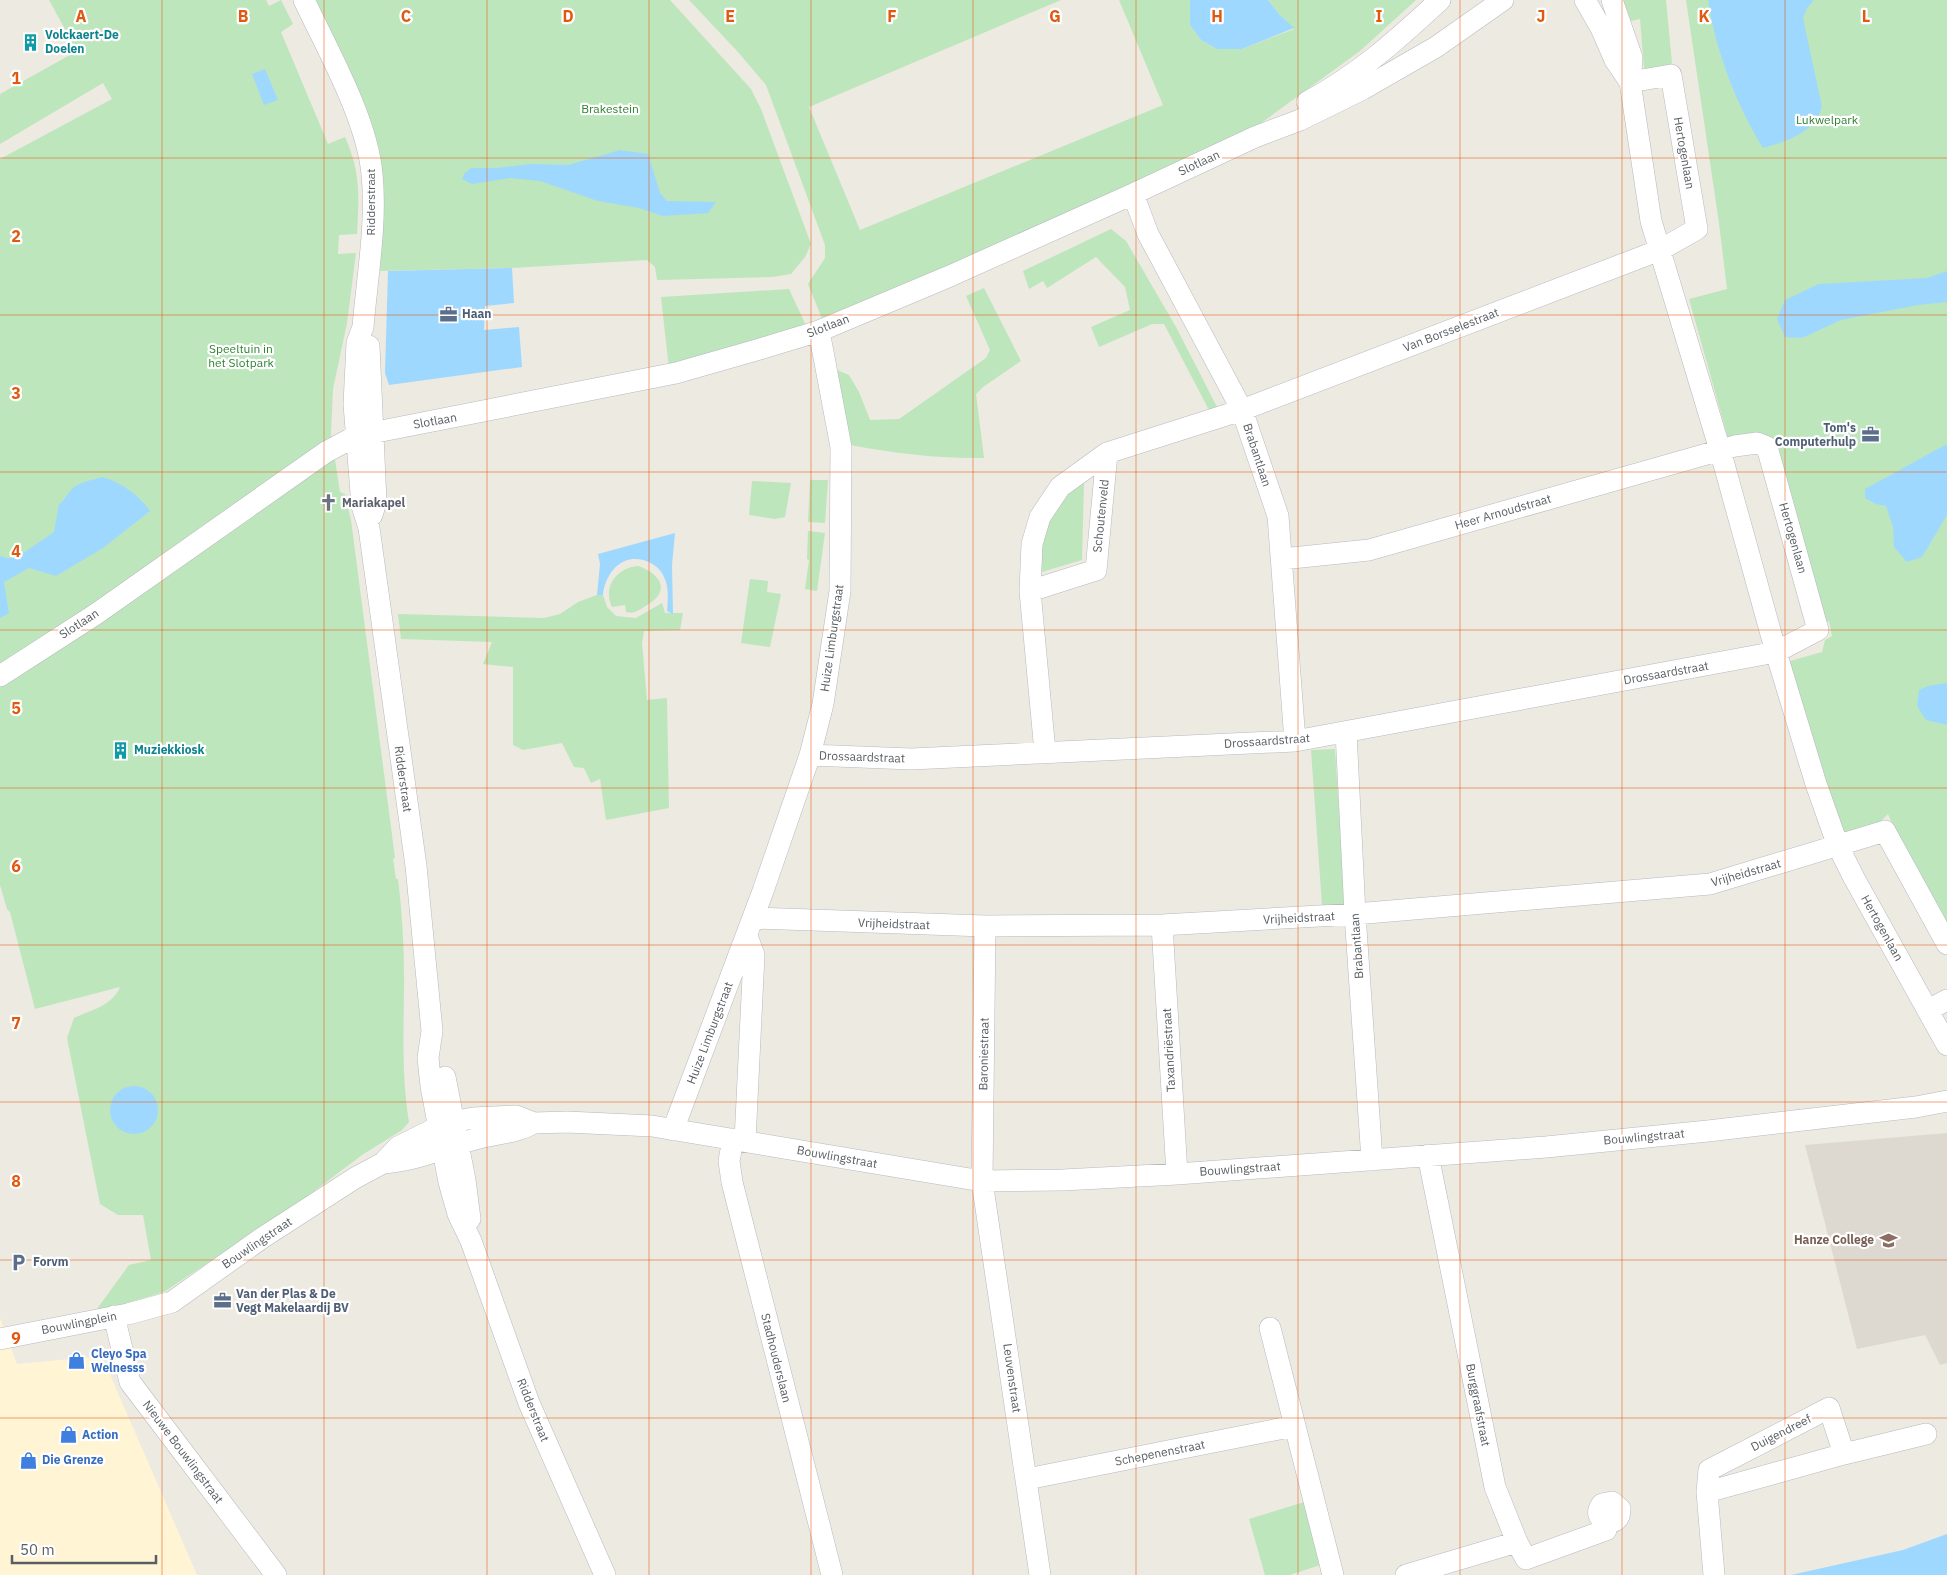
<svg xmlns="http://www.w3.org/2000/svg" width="1947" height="1575" viewBox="0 0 1947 1575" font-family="'IBM Plex Sans',sans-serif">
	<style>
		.commercial { fill: #fff4d4 }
		.education { fill: #ddd9d0 }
		.green { fill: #bde6bc }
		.water { fill: #9fd8ff }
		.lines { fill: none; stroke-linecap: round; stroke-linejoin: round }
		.minor-casing { stroke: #b6b9be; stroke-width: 22 }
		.minor { stroke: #fff; stroke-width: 21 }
		.grid { fill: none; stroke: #e15910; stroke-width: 1; stroke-opacity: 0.55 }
		.labels { text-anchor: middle; stroke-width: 4.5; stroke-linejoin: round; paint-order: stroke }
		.culture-label { font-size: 12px; font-weight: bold; fill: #0d838f; stroke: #fff; text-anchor: start }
		.park-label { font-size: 12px; fill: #308332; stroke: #fff }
		.street-label { font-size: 12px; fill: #595e63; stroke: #fff }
		.service-label { font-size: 12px; font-weight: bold; fill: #4e5e75; stroke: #fff; text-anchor: start }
		.worship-label { font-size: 12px; font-weight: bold; fill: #5b616d; stroke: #fff; text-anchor: start }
		.education-label { font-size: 12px; font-weight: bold; fill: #785e54; stroke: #fff; text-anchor: end }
		.shop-label { font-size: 12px; font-weight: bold; fill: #366cbe; stroke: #fff; text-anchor: start }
		.grid-label { font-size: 16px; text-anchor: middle; font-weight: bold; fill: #e15910; stroke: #fff; stroke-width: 4.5; stroke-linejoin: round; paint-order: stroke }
	</style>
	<rect width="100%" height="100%" fill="#edeae1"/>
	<path class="commercial" d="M0,1318L17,1364L102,1356L197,1575H0Z"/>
	<path class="education" d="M1947,1133V1363L1940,1365L1925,1335L1857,1349L1805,1145Z"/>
	<path class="green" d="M49,0H266L269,6L281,0L293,24L281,32L328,144L345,137C361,173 359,195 357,234L339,235L338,254L356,253L347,323L333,389L331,434L340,492L345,494L351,520L395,858L393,859L396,879H398C402,911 404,944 404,978C404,1026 401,1074 409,1122L402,1130L362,1155L305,1198L164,1292L94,1313L129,1265L151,1260L143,1215H118L100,1204L67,1038L74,1018C91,1010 112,1006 120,987L35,1009L10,912L7,909L0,885V159L112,99L103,83L0,144V94L77,51Z
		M311,0H670L751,89L761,109L811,244L805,257L791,274L772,277L657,280L655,267L647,260L512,268L380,271L383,199Z
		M689,0H1061L809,107L860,230L1163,105L1119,0H1190V25L1201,40L1217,49H1242L1294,29L1279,14L1268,0H1416L1360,51L1253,129L825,326L808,284L825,258V245L766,85L738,52Z
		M1623,0H1666L1672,63C1665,72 1654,71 1644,68L1640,19L1631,21Z
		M1686,0H1947V950L1888,814L1873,829L1838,837L1781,668L1790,661L1822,652L1825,640L1832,636L1829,621L1820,625L1767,436L1728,438L1689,299L1727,289L1719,223Z
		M1111,229L1126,241L1176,327L1217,407L1209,410L1164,324H1152L1099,347L1091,327L1130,310L1125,287L1096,257L1047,288L1043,281L1029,289L1023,271Z
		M984,288L1021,361L983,387L976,394L984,458C939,459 894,453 850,445L849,433L837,370L849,375L859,392L870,420L899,419L986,358L990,350L966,296Z
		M789,289L809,332L669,369L661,297Z
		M810,480H828L825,523L808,522Z
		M752,481L791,483L785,517L775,519L749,515Z
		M1084,482L1082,560L1035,574L1042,528L1063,499Z
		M808,531L825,533L817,591L805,589L809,560L807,559Z
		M639,566C664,576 670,593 644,607C637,611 634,614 626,612L625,605L612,607C602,586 618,567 639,566Z
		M750,579L768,581L767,592L781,594L770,647L741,643Z
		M597,595H603L607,607L616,616L636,618L662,603L665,613H683L680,630L644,631L642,643L647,700L667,698L669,808L606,820L600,779L591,783L584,768L574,767L562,743L523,750L513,745V667L483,664L492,642L401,639L398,614L544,618L560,614L578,602Z
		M1335,749L1345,904L1322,905L1311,750Z
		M1311,1500L1323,1564L1290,1575H1265L1249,1519Z"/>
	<path class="water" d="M1190,0H1268L1279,14L1294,28L1242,49H1217L1201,40L1190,25Z
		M1708,0H1814L1807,8L1803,18L1822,107C1814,133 1787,141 1763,148C1736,104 1716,52 1708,0Z
		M265,69L278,100L264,105L252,74Z
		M620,150L648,154L660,193L667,201L716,202L708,213L663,216L639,208L598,201L540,181L510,178L472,184L462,179L464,174L471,168H496L532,164L568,165Z
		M512,268L514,303L485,306L484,330L519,327L522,367L389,385L385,373L388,271Z
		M1947,271V302L1918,305L1841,320L1802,338L1785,337L1777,319L1785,300L1819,284L1927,278Z
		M1947,444V515L1922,557L1907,562L1894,547L1893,527L1886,506L1876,504L1865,498V489Z
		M102,477C121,482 139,495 150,511L103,548L56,576L29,568L4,582L9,613L0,618V556L7,558H16L54,532L59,504C66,500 66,494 72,489C79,482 93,480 102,477Z
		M675,533L672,565L673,614L667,611C668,600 669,587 664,577C659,563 638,555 625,561C612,566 604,582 603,595H597L600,564L598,554Z
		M1947,683V725L1926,720L1917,706L1919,690L1928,686Z
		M110 1110a24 24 0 1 1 48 0a24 24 0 1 1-48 0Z
		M1947,1534V1575H1791L1903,1550Z"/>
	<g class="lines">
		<defs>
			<path id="minor" d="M304,0C328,51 367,119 372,174C377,223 367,278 363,327L357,343L354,404L362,506L369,528L416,866L432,1031L428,1058L431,1086L449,1182L458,1214L471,1241L529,1403L605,1575
				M1585,0L1601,28L1615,60L1630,82
				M1612,0L1632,58L1630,82L1651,221L1720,450L1776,652L1816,784L1838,846L1854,878L1947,1045
				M1307,102C1358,75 1398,39 1440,0
				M1133,194L1148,234L1242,410L1278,516L1295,741
				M369,346L376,502L372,515
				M1030,591L1096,570L1107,453
				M0,676L96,614L326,452L356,436L676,373L760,349L819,331L950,276L1133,194L1255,137L1300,120L1363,89L1436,47L1503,0
				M1346,732L1355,914L1372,1160
				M1045,752L1030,591L1032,544L1040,517L1060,487L1107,453L1242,410L1660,250L1697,229L1671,75L1630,82
				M810,755L911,759L1295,741L1776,652L1818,630L1767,447L1757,443L1735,446L1369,550L1282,559
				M753,918L985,926L1162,925L1355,914L1710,884L1885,831L1947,944
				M1162,925L1177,1174
				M985,926L982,1181L1040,1575
				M1928,1010L1947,1000
				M445,1077L465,1180L470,1219
				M673,1130L763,891L810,755L823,704L840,591L841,447L819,331
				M733,1139L729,1161L732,1182L832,1575
				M745,1141L754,955L747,936
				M1428,1155L1495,1487L1517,1542L1526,1559L1606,1530L1607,1523C1616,1522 1620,1518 1620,1509L1612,1502L1602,1504C1596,1512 1598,1518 1607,1523
				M383,1163C418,1161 449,1145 483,1137C501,1133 518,1132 534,1123
				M114,1316L130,1382L276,1575
				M1270,1328L1333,1575
				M0,1339L128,1314L172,1302L262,1238L355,1178L383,1163L398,1147L438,1127L452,1122L473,1118L516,1116L534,1123L567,1122L652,1126L982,1181L1063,1180L1177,1174L1546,1147L1708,1131L1916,1107L1947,1101
				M1027,1479L1294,1426
				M1707,1492L1709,1470L1829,1408L1844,1454
				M1406,1575L1517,1542
				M1714,1575L1707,1492L1844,1454L1926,1434"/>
		</defs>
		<use href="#minor" class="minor-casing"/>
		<use href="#minor" class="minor"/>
	</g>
	<path class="grid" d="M162,0V1575M324,0V1575M487,0V1575M649,0V1575M811,0V1575M973,0V1575M1136,0V1575M1298,0V1575M1460,0V1575M1622,0V1575M1785,0V1575M0,158H1947M0,315H1947M0,472H1947M0,630H1947M0,788H1947M0,945H1947M0,1102H1947M0,1260H1947M0,1418H1947"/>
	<defs>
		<symbol id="building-bare" viewBox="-9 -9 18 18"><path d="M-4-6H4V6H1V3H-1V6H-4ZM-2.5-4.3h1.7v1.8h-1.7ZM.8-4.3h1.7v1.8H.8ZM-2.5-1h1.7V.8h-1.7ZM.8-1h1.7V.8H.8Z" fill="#0f9aa8" stroke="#fff" stroke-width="2.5" paint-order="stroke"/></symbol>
		<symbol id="office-bare" viewBox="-9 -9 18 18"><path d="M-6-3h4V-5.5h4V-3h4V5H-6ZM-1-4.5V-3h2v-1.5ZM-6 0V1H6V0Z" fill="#5c6f8a" stroke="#fff" stroke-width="2.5" paint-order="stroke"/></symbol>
		<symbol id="church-bare" viewBox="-9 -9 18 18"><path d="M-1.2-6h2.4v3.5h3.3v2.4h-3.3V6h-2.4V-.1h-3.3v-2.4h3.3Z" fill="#6b7280" stroke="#fff" stroke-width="2.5" paint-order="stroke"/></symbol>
		<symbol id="school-bare" viewBox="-9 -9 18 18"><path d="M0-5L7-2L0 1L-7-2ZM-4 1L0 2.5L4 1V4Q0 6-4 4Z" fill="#8d6e63" stroke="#fff" stroke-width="2.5" paint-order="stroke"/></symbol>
		<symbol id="parking-bare" viewBox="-9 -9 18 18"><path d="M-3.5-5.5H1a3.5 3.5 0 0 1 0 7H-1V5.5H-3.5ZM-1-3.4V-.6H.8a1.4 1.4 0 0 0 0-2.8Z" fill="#5c6f8a" stroke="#fff" stroke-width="2.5" paint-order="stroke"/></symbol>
		<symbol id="shop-bare" viewBox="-9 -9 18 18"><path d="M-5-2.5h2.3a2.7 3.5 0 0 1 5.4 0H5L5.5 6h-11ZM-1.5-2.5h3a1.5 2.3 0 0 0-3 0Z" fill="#3f7fe0" stroke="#fff" stroke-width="2.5" paint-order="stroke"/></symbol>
	</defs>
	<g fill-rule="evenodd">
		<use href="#building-bare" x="18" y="30" width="25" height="25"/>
		<use href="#office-bare" x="436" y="302" width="25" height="25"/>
		<use href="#office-bare" x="1858" y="422" width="25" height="25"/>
		<use href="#church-bare" x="316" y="490" width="25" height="25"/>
		<use href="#building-bare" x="108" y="738" width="25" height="25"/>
		<use href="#school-bare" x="1876" y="1228" width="25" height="25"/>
		<use href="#parking-bare" x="6" y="1250" width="25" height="25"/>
		<use href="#office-bare" x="210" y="1288" width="25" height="25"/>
		<use href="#shop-bare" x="64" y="1348" width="25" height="25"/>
		<use href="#shop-bare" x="56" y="1422" width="25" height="25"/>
		<use href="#shop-bare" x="16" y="1448" width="25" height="25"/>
	</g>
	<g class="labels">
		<g class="culture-label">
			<text x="45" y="39">Volckaert-De<tspan x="45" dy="14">Doelen</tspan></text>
			<text x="134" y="754">Muziekkiosk</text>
		</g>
		<g class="park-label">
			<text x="610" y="113">Brakestein</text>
			<text x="1827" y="124">Lukwelpark</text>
			<text x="241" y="353">Speeltuin in<tspan x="241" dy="14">het Slotpark</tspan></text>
		</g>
		<g class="street-label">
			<text transform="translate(1684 153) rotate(80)" y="4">Hertogenlaan</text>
			<text transform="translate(1199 163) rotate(-25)" y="4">Slotlaan</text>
			<text transform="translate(371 202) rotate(-90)" y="4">Ridderstraat</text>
			<text transform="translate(828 326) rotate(-21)" y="4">Slotlaan</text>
			<text transform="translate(1451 330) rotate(-21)" y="4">Van Borsselestraat</text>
			<text transform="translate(435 421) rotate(-10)" y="4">Slotlaan</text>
			<text transform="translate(1257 455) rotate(72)" y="4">Brabantlaan</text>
			<text transform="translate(1503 512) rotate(-16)" y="4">Heer Arnoudstraat</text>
			<text transform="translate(1101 516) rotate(-84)" y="4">Schoutenveld</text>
			<text transform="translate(1793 538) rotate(74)" y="4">Hertogenlaan</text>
			<text transform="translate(79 624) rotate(-33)" y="4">Slotlaan</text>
			<text transform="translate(832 638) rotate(-82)" y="4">Huize Limburgstraat</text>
			<text transform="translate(1666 673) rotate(-10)" y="4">Drossaardstraat</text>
			<text transform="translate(1267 741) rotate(-4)" y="4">Drossaardstraat</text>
			<text transform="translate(862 757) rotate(2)" y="4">Drossaardstraat</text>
			<text transform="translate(403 779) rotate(82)" y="4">Ridderstraat</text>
			<text transform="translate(1746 873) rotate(-16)" y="4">Vrijheidstraat</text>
			<text transform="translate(1299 918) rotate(-3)" y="4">Vrijheidstraat</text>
			<text transform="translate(894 924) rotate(2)" y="4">Vrijheidstraat</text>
			<text transform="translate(1882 928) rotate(61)" y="4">Hertogenlaan</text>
			<text transform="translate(1357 946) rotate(-94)" y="4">Brabantlaan</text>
			<text transform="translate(710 1033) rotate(-69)" y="4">Huize Limburgstraat</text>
			<text transform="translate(1169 1050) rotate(-93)" y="4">Taxandriëstraat</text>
			<text transform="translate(984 1054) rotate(-89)" y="4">Baroniestraat</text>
			<text transform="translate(1644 1137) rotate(-5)" y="4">Bouwlingstraat</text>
			<text transform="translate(837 1157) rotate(10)" y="4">Bouwlingstraat</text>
			<text transform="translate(1240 1169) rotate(-4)" y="4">Bouwlingstraat</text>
			<text transform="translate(257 1243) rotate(-34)" y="4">Bouwlingstraat</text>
			<text transform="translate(79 1323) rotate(-11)" y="4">Bouwlingplein</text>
			<text transform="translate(776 1358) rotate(76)" y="4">Stadhouderslaan</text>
			<text transform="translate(1012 1378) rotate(82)" y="4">Leuvenstraat</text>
			<text transform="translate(1478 1405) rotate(79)" y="4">Burggraafstraat</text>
			<text transform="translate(533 1410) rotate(68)" y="4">Ridderstraat</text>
			<text transform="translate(1781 1433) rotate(-27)" y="4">Duigendreef</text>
			<text transform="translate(183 1452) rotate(53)" y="4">Nieuwe Bouwlingstraat</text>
			<text transform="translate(1160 1453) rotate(-11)" y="4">Schepenenstraat</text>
		</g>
		<g class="service-label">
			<text x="462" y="318">Haan</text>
			<text x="1856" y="432" text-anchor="end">Tom's<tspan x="1856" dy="14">Computerhulp</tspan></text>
			<text x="33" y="1266">Forvm</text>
			<text x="236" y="1298">Van der Plas &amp; De<tspan x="236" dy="14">Vegt Makelaardij BV</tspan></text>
		</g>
		<g class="worship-label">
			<text x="342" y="507">Mariakapel</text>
		</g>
		<g class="education-label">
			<text x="1874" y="1244">Hanze College</text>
		</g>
		<g class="shop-label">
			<text x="91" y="1358">Cleyo Spa<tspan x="91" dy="14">Welnesss</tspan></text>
			<text x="82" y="1439">Action</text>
			<text x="42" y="1464">Die Grenze</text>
		</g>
	</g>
	<g class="grid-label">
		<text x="81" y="22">A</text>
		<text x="243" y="22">B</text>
		<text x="406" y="22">C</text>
		<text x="568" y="22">D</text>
		<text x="730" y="22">E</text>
		<text x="892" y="22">F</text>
		<text x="1055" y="22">G</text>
		<text x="1217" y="22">H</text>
		<text x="1379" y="22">I</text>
		<text x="1541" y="22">J</text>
		<text x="1704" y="22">K</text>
		<text x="1866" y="22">L</text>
		<text x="16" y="84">1</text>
		<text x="16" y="242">2</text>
		<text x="16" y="399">3</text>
		<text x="16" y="557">4</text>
		<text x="16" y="714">5</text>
		<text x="16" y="872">6</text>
		<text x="16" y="1029">7</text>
		<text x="16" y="1187">8</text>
		<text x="16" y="1344">9</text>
	</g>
	<path d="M12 1555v8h144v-8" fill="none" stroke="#595e63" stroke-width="2.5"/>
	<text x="20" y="1555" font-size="15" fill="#595e63" stroke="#ffffff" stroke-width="4" paint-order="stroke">50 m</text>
</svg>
